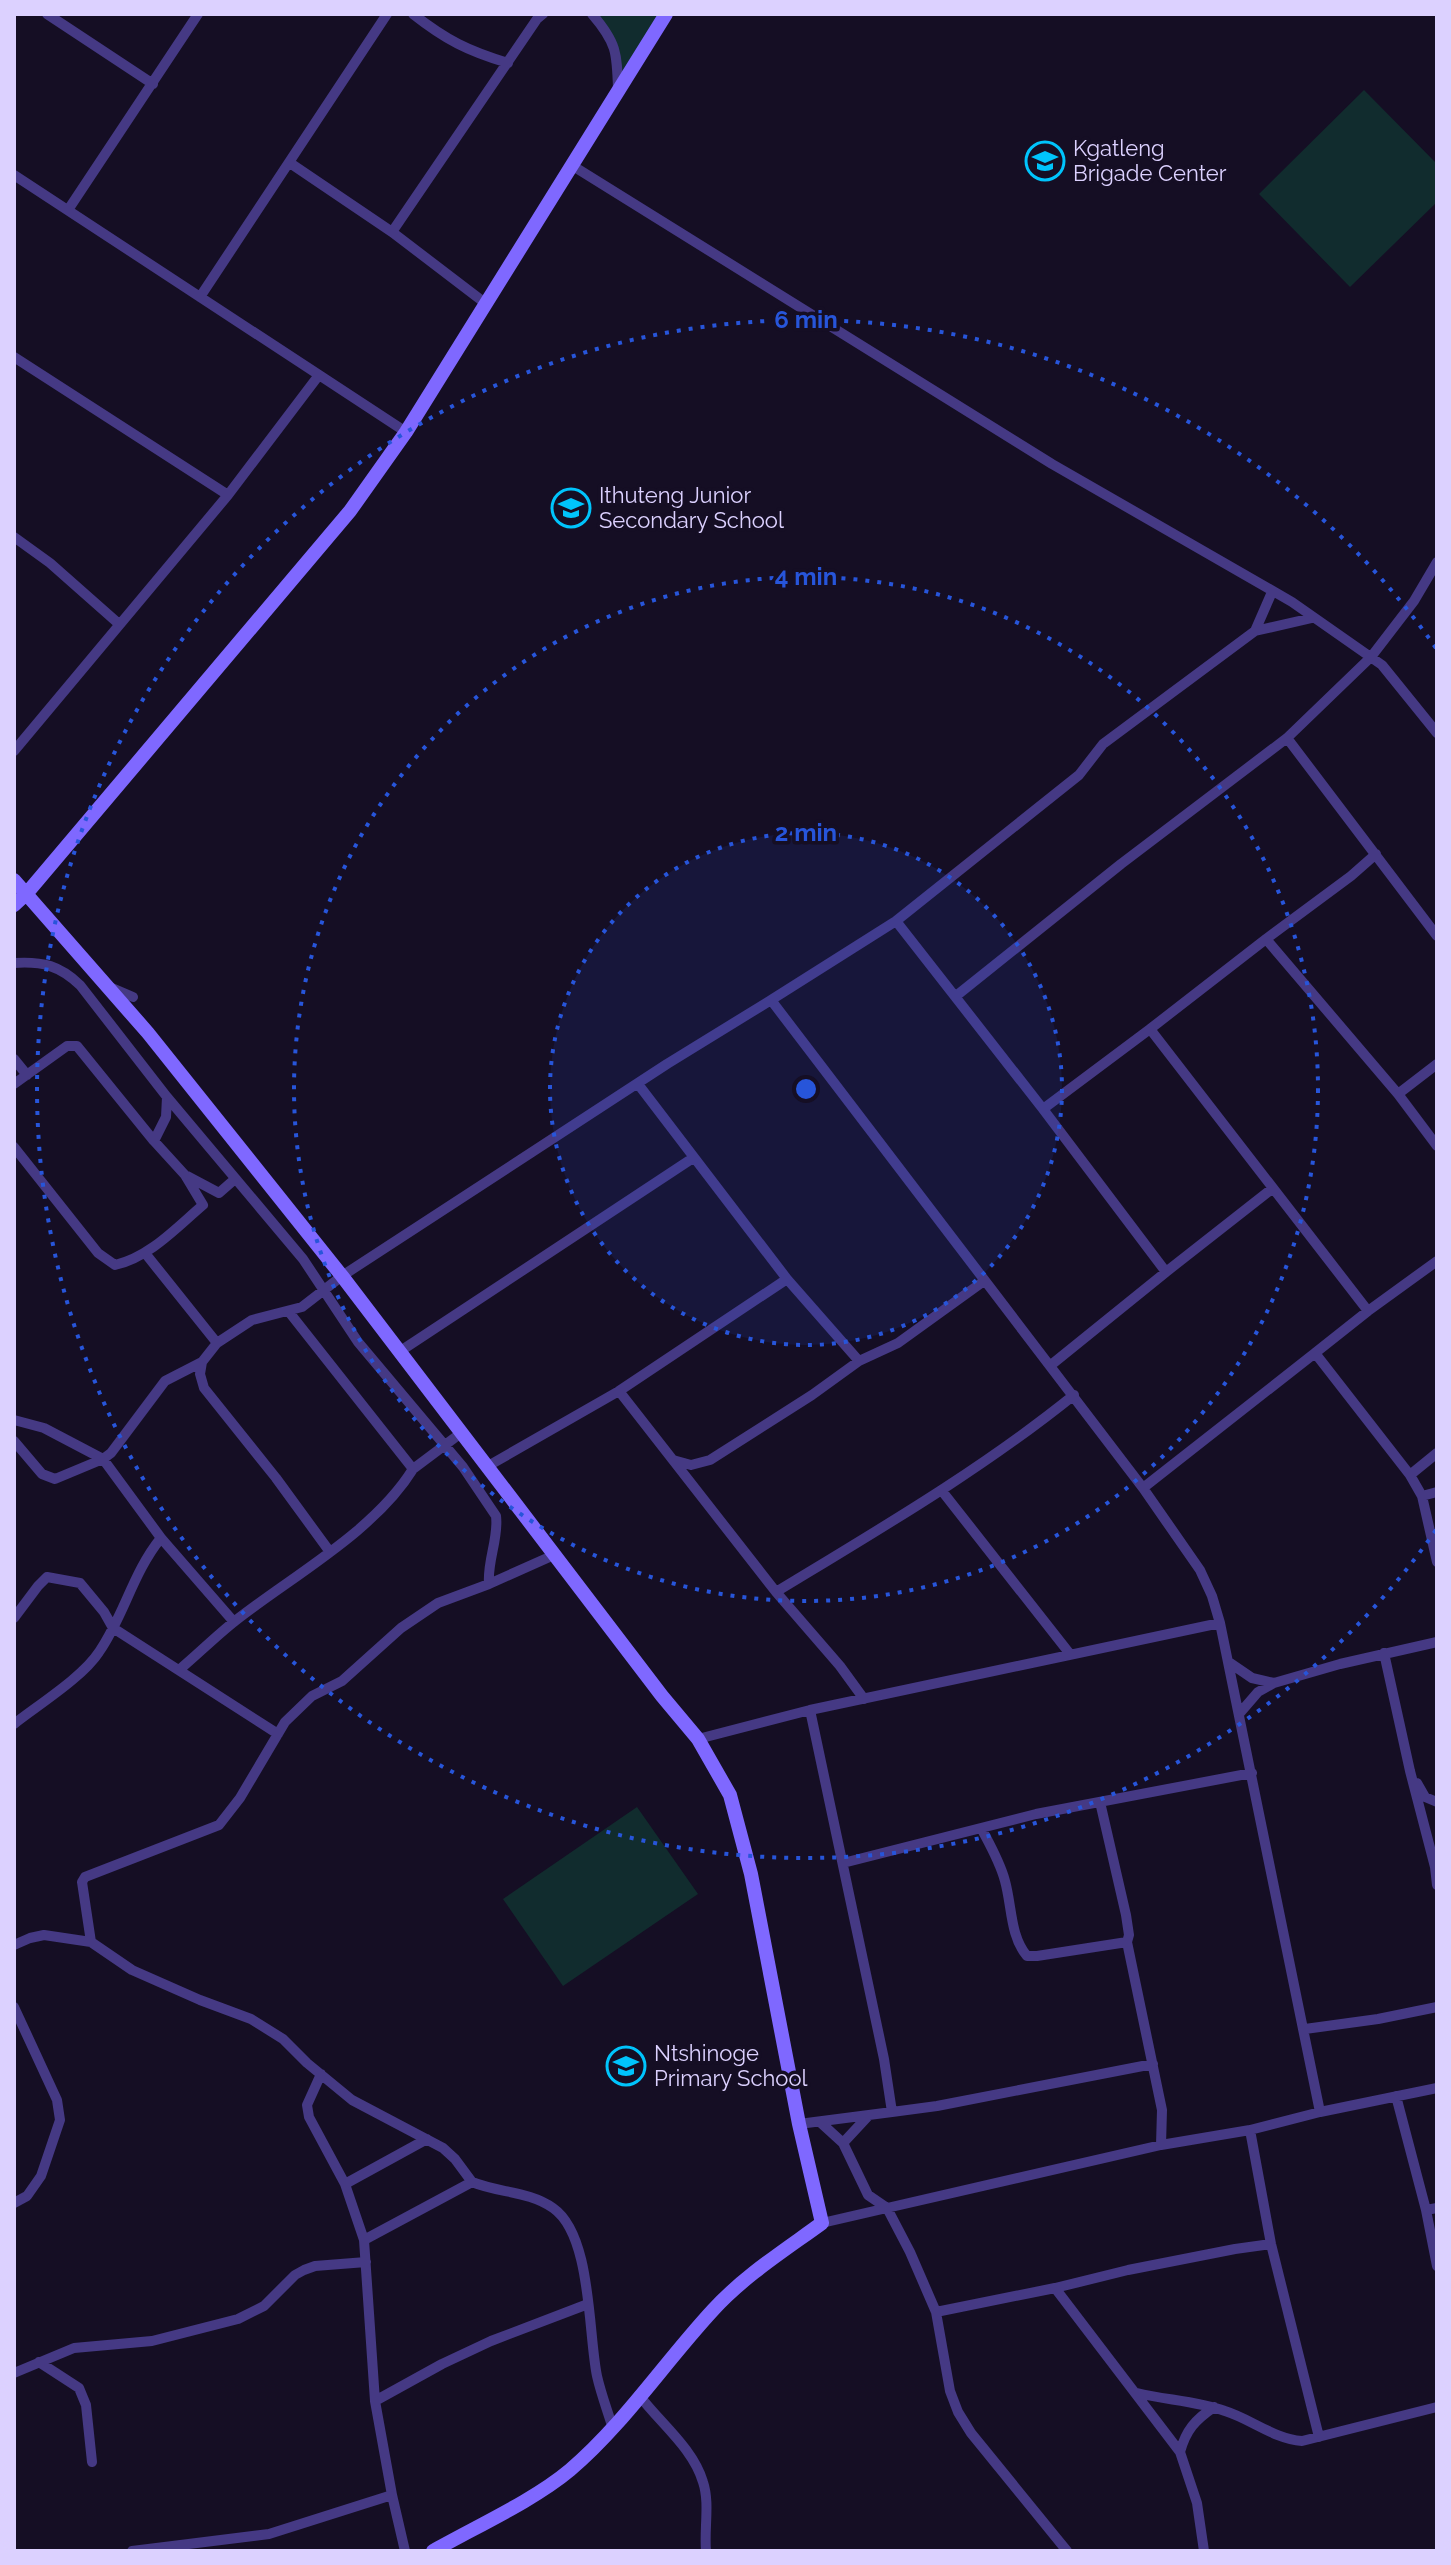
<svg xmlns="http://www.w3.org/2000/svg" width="1451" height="2565" viewBox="0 0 1451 2565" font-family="Raleway,sans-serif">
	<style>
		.green { fill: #112c2e }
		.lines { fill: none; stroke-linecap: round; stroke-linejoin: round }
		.street { stroke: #453984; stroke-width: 10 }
		.secondary { stroke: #7f68ff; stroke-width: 14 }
		.ring { fill: none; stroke: #2755da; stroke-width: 4; stroke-dasharray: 4 8 }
		.labels { text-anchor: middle; stroke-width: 7; stroke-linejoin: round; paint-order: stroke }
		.poi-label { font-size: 22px; fill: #dcd1ff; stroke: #150e24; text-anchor: start }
		.centre { fill: #2755da; stroke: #150e24; stroke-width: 4 }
		.ring-label { font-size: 24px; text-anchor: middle; font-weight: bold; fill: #2755da; stroke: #150e24; stroke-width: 7; stroke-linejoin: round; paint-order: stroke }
	</style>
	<rect width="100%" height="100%" fill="#150e24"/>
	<path class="green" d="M592,14H666L618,90L616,50Z
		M1364,90L1437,164V202L1350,287L1259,194Z
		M637,1807L698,1894L563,1986L503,1899Z"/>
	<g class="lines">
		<path class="street" d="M47,14L153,84
			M413,14C446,40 468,51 508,63
			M592,14C617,43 617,53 618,90
			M290,163L392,232L485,303
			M573,166L1052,464L1292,602L1382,665L1437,733
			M14,175L406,432
			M68,210L198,14
			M392,232L537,19L543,14
			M200,297L387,14
			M14,357L228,495
			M14,537L50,563L119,624
			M1437,562L1414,601L1371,657L1287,738L1437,936
			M1255,631L1272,592
			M14,751L228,495L319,375
			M896,921L1043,1109L1150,1029L1368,1311
			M1266,939L1351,876L1376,854
			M14,963C43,961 60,966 80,985L167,1097L303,1259L358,1342L463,1467L496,1516C499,1538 487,1561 489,1584
			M112,988L133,997
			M956,996L1121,864L1287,738
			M771,1000L896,921L1079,775L1103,744L1255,631L1312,618
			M1150,1029L1266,939L1398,1094L1437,1146
			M14,1059L27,1075
			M14,1084L67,1046H77L154,1141L185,1175L203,1205C177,1227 150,1257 115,1265L98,1253L14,1147
			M638,1084L787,1279L859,1361L898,1343L984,1281
			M1398,1094L1437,1064
			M1043,1109L1166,1272L1273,1188
			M154,1141L166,1117L167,1097
			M187,1176L219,1193L235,1179
			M145,1253L217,1343
			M289,1312L413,1469L461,1433
			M399,1352L693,1158
			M1315,1353L1368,1311L1437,1261
			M1051,1365L1166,1272
			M619,1391L787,1279
			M14,1420L44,1428L103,1459L111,1453L165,1381L202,1362
			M14,1441L42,1474L55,1479L103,1459L161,1538C133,1572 124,1616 99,1652C83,1677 38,1705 14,1724
			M673,1460L691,1465L710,1460L812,1395L859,1361
			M488,1466L619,1391L776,1592L840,1666L864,1699
			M1410,1475L1437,1453
			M1143,1488L1315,1353L1410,1475L1422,1496L1437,1562
			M942,1491L1070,1654
			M1422,1496L1437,1492
			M161,1538L234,1622
			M330,1552L276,1478L204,1388L200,1374L202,1362L217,1343L252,1320L302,1307L342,1276L667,1064L771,1000L1143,1488L1200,1570L1212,1596L1220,1623
			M776,1592C878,1530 981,1470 1074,1395
			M14,1618L38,1586L47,1577L80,1583L104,1612L113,1628L278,1734
			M1384,1653L1410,1771L1435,1867L1437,1885
			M1230,1663L1252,1678L1274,1683L1340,1664L1437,1642
			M179,1670C198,1654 216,1636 235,1621C292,1576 374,1532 413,1469
			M1239,1714L1258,1692L1274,1683
			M698,1739L810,1710L1220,1623L1320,2112L1250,2130L1161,2145L887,2208L868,2195L843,2143L820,2122
			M1417,1783L1425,1797L1437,1802
			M981,1828C990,1845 1000,1862 1005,1881C1012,1906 1010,1936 1027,1956H1037L1127,1942L1129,1935L1126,1915L1100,1802
			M843,1863L1036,1814L1252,1773
			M91,1942L82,1882L85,1877L219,1825L240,1798L285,1722L312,1696L342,1681L401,1628L438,1603L489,1584L554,1555
			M1127,1942L1162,2110L1161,2145
			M14,1945L30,1938L44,1935L91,1942L132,1970L200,2000L251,2019L283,2039L307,2063L352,2100L443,2148L455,2159L472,2182
			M14,2007L57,2100L60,2120L41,2176L27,2196L14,2203
			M1305,2029L1378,2019L1437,2007
			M321,2074L307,2105L309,2117L345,2184L364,2240L375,2401L392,2495
			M1396,2096L1426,2210L1437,2208
			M892,2112L937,2106L1153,2064
			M1320,2112L1437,2088
			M799,2124L892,2112L884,2059L810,1710
			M1250,2130L1271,2244L1319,2437
			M843,2143L869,2115
			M345,2184L427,2139
			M1426,2210L1437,2266
			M822,2223L887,2208L910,2252L936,2312L950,2391L958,2412L971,2433L1067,2551
			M364,2240L472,2182C499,2193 529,2191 553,2208C592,2235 588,2333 597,2376C601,2394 608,2412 613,2429
			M1055,2288L1128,2270L1235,2249L1271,2244
			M936,2312L1055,2288L1180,2452L1197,2503L1204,2551
			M39,2362L79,2388L86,2405L92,2462
			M14,2373L74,2348L152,2341L238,2319L264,2306L295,2275L304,2270L315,2266L366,2262
			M1137,2393C1166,2400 1197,2401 1225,2411C1251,2419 1274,2439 1302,2441L1437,2407
			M639,2395C660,2423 693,2448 703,2482C710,2503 704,2528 706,2551
			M375,2401L442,2364L491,2341L588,2304
			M1180,2452C1186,2430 1195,2420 1214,2407
			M132,2551L269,2534L392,2495L405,2551"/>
		<path class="secondary" d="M14,880L148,1033L342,1276L662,1696L698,1739L730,1795L751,1874L799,2124L822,2223C785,2250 744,2276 713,2310C664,2363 624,2424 570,2470C533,2501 475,2527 433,2551
			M14,905L27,893L350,511L406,432L666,14"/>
	</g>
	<circle cx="806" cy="1089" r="256" fill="#2755da" fill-opacity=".12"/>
	<g class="ring">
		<circle cx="806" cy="1089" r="256"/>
		<circle cx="806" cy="1089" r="512"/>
		<path d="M1436 1530A769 769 0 1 1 1436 648"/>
	</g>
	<defs>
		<symbol id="school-ring" viewBox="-11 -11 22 22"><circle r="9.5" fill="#150e24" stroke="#00c4fc" stroke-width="1.5"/><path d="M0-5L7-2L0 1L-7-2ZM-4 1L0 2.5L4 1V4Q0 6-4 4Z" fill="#00c4fc"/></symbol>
	</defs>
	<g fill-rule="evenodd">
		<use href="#school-ring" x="1023" y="139" width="44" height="44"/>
		<use href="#school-ring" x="549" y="486" width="44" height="44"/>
		<use href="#school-ring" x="604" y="2044" width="44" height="44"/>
	</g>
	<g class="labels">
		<g class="poi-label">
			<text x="1073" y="156">Kgatleng<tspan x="1073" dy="25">Brigade Center</tspan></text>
			<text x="599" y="503">Ithuteng Junior<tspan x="599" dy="25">Secondary School</tspan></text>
			<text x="654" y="2061">Ntshinoge<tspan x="654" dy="25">Primary School</tspan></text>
		</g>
	</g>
	<circle cx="806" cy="1089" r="12" class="centre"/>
	<g class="ring-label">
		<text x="806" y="328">6 min</text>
		<text x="806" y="585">4 min</text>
		<text x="806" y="841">2 min</text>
	</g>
	<rect width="1451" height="2565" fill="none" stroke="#dcd1ff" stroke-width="32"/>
</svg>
